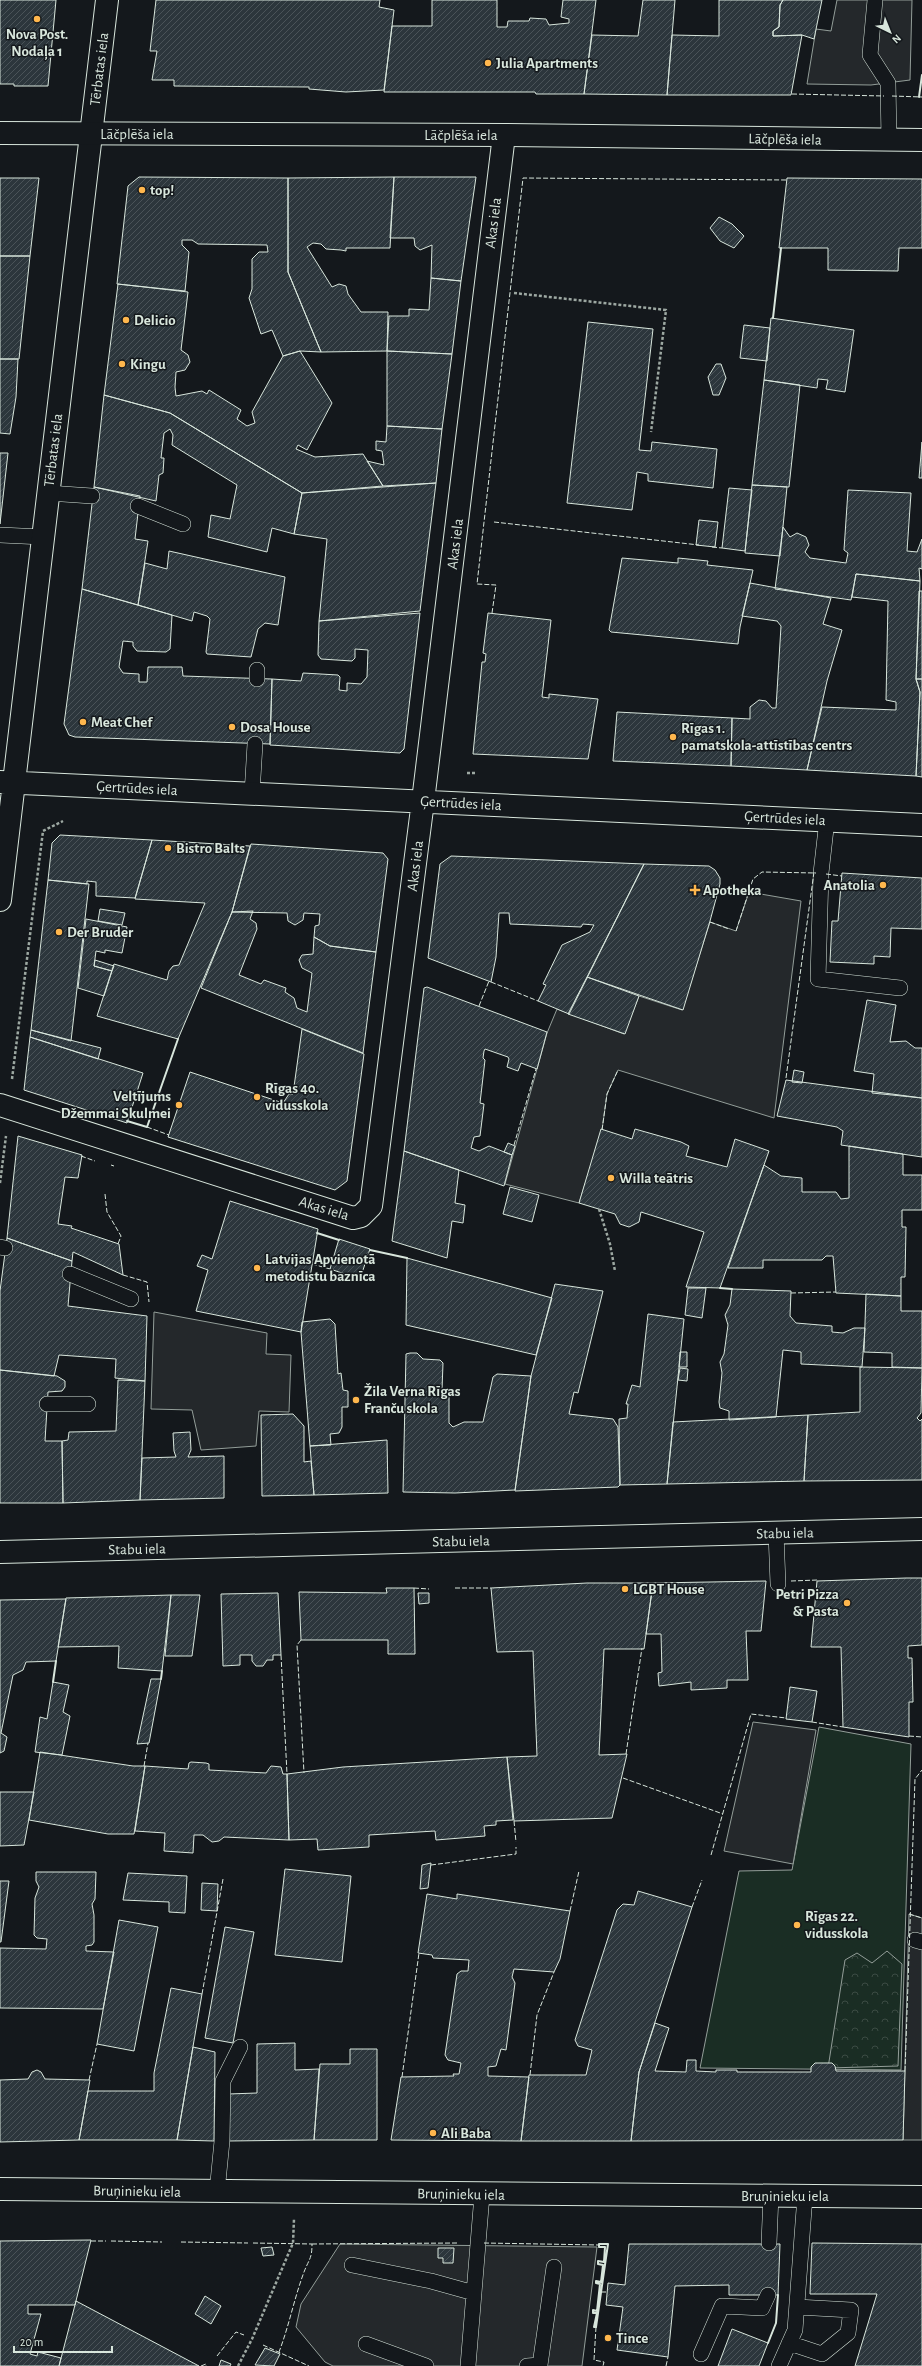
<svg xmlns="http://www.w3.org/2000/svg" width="922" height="2366" viewBox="0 0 922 2366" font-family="'Alegreya Sans',sans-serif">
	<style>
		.grass { fill: #1a2d24; stroke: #939e99 }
		.park { fill: url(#park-crowns); stroke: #939e99 }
		.parking { fill: #24282b; stroke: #939e99 }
		.building { fill: url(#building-hatch); stroke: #d8e6dc }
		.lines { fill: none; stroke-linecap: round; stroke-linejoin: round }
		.lane-casing { stroke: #d8e6dc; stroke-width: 16 }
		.street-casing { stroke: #d8e6dc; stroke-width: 24 }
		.primary-casing { stroke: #d8e6dc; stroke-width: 24 }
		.path { stroke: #9da8a2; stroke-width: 2.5; stroke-dasharray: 3 2; stroke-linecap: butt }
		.lane { stroke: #14181c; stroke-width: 15 }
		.street { stroke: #14181c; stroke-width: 22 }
		.primary { stroke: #14181c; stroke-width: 22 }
		.fence { stroke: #d8e6dc; stroke-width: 1; stroke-dasharray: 5 2; stroke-linecap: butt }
		.wall { stroke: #d8e6dc; stroke-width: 2 }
		.poi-dot { fill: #ffb74d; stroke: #14181c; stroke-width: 1.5 }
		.labels { text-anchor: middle; stroke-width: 3; stroke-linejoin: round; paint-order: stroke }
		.poi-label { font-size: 15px; font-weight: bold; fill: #d8e6dc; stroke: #14181c; text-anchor: start }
		.street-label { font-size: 15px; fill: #d8e6dc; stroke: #14181c }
	</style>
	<defs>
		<pattern id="park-crowns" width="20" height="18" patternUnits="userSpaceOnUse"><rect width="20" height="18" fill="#1a2d24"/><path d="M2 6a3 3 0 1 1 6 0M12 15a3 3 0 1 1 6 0" fill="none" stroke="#3b4b43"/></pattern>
		<pattern id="building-hatch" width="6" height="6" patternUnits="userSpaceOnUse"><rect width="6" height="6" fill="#2c363c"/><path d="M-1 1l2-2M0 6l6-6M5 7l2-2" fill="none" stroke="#4a5358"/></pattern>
	</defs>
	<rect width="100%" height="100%" fill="#14181c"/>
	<path class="grass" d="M819,1727L911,1744L901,2070L700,2068L739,1871L792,1870Z"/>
	<path class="park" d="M887,1951L902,1964L898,2066L828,2068L845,1960L857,1953L872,1963Z"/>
	<path class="parking" d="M837,0H912L910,80L871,85L807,84L816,29L831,31Z
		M749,892L801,901L774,1118L618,1070L607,1094L602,1130L579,1203L505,1184L547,1033L557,1009L624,1034L639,996L682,1010L710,922L736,931Z
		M154,1312L267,1333L266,1354L291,1355L289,1412L259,1411L256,1446L201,1450L192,1410L151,1409Z
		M753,1722L816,1730L793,1864L724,1851Z
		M909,1914L922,1918V2140H903Z
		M340,2244L597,2247L582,2366H333L325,2362L296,2327L301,2304Z"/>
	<path class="building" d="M0,0H56L48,86H14V84H0Z
		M156,0H380L379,7L394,10L384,90L346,92L309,89V87L174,86V80H152L157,51H150Z
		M432,0H497V27H507L508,21H529L530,18L546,19L549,25L569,23V19L561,17L563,0H596L584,94H536L535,92H384L392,26H432Z
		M643,0H675L667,95L584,94L592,35L638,36Z
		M719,0H783L780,5L779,27L773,31V36L802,35L791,95H667L672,35L719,36Z
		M783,0H822L814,39L802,35L773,36V31L779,27L780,5Z
		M139,177L288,178V272L321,352L300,351L283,356L272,330L261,334L249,298L252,289V259L259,252H268L267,245L198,244L192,240H182V245L189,252L185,291L117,284L128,186Z
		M394,177H476L461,281L431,278L432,245L420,250L415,246L414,238H390Z
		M394,177L390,248H346V251L341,250L326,249L321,244L313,243L307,247L332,287L339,284L346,286L348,294L361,312H388L387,351L321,352L288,272V178Z
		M0,178H39L30,256H0Z
		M787,178L922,179V248H899L898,271L828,270V248H779Z
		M719,217L732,224L744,236L734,248L720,241L710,228Z
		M0,256H30L19,359H0Z
		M431,278L461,281L452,354L387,351L389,316H409V309L429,310Z
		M118,284L188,292L181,350L188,355L190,362L185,370L176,372L175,387L176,396L202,391L207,394L209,390L241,410L237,419L247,426L255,423L252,412L283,356L300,351L332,403L307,450L298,445L296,449L315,457L363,454L383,486L302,493L170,413L104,395Z
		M771,318L854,330L845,392L826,389L828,380L818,379L817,388L764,380Z
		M588,322L653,329L639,450L651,451L652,442L717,449L713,488L648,481V474L637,472L632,510L567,503Z
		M744,325L770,328L767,361L740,358Z
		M387,351L452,354L442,429L387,426Z
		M0,359H18L16,397L10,434L0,433Z
		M716,364H721L726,378L719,395H713L708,377Z
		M764,380L800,385L789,487L752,485Z
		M104,395L170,413L302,493L294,534L272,528L267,552L208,537L211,515L230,519L237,485L172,445L173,435L170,429L164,433L161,458H164L163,473L159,475L156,501L94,487Z
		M387,426L442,429L436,483L383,486L367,461L384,465L382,451L376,450V441L386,442Z
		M922,442V478H919Z
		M0,453H8L0,524Z
		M436,483L420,611L319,621L327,539L294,534L302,493Z
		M752,485L787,487L780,556L745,553Z
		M94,487L140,496L135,539L148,541L138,605L82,589Z
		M729,488L752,490L745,551L722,548Z
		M848,490L911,493L907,551L917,552L922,539V569L919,568L920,581L856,574L851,600L775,589L783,527L790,537L797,533L806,537L809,545L805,552L810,558L846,563L848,553L844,550Z
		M699,520L718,522L715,547L696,545Z
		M169,551L285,577L278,625L265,623L258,629L251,657L207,654L206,652L210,619L207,616L194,612L192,621L138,605L145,563L167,569Z
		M622,558L678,563V558L708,561L707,565L753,570L740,627L738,644L611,632L609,630Z
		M856,574L920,581L916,679L920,692L916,776L807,770L822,707L896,710V702L886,700L888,601L852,597Z
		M750,583L831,598L823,624L842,630L827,681L807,770L731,766L732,718L750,719V707L759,700L766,701L772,708H776L781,626L777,621L742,616Z
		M82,589L172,615L170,649L166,652L137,651L133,646V642L123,641L119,667L123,673L139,674V682H147L148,667H182L183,676L272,679L270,744L75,737L69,735L64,724Z
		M919,591H922V679H916Z
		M420,613L404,749L400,753L270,745L272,679L301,681L303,673L338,675L340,677L339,690L347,691V683L361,684L367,677L368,650L355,649V658L352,661L321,659L318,655L319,621Z
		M488,613L551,620L542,697L549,698V694L598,699L588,759L473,754L482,662H485L486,654L483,653Z
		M916,679H922V777L916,776L920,692Z
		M617,712L732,718L731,766L613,761Z
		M60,835L152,840L135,898L96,896V882L87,881V884L48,880L52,843Z
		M152,840L250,846L232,912L178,1039L97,1016L114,964L167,980L169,971L173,966L179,965L205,903L135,899Z
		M251,844L383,853L388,859L376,952L330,946L314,937L315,926L319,925L320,914L304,913L303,920L295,925L288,921L287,913L232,912Z
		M451,856L644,864L569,1014L538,1001L546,985L543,984L562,945L590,932L594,925L583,924L581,927L510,924L509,913H499L496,957L491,982L428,958L440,864Z
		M644,864L709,866L715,870L720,878V884L710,921L683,1010L587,977Z
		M842,873L922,878V929L891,928L890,957L874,956V964L830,962L832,921H838Z
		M48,880L89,884L71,1041L31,1030Z
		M100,909L125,913L122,925L98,921Z
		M253,911L250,919L256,923L257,929L239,975L261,984L264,980L286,988L285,992L294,998L297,1008L307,1012L312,973L302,968L299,960L302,955L313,954L314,937L330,946L376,952L363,1053L201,988L232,912Z
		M86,919L127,927L122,953L105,950V953L96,951L94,966L112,971L104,996L78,988Z
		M95,960L114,966L112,971L94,966Z
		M587,977L639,996L625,1034L568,1014Z
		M427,987L547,1032L537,1069L521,1063L518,1071L507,1067L509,1059L508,1057L485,1049L484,1051L483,1058L485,1060L480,1103L484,1104L480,1136L474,1137L471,1148L479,1151L489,1146L512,1155L504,1186L404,1151L424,988Z
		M867,1000L896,1005L890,1042L906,1041L915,1048H922V1098L872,1093L874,1074L854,1071Z
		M302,1029L364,1054L347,1181L335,1190L168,1137L190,1072L283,1103L289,1094H293Z
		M31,1030L101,1048L98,1059L30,1037Z
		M30,1037L143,1073L127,1123L24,1090Z
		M794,1070L804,1072L802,1083L792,1082Z
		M786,1080L922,1098V1157L841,1145L843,1131L837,1127L777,1116Z
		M601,1129L632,1139L635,1129L681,1142L689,1146L686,1156L727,1167L735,1139L769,1151L720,1288L686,1287L704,1232L641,1212L639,1222L629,1227L620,1224L615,1214L579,1203Z
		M18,1136L82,1155L78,1178L65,1177L58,1224L72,1226L71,1228L119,1244L123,1275L73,1252L72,1261L7,1238Z
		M508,1143L515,1146L512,1155L504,1152Z
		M849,1146L903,1154V1175H922V1210H902V1227H906L905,1277H901V1296L836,1293L833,1256H826L822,1260H763V1268H728L764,1165L781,1176L802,1178V1192H836L841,1199L849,1198Z
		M404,1151L459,1170L455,1203L465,1205L463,1223L452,1221L447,1258L392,1241Z
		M510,1187L539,1195L532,1222L503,1214Z
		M230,1201L318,1229L301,1332L196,1311L208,1270L197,1266L202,1255L212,1259Z
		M7,1238L72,1261L68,1306L147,1316L145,1381L115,1378L116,1359L59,1355L54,1376L0,1370V1291Z
		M339,1239L370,1249L360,1279L330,1269Z
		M407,1258L552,1298L536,1355L406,1325Z
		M555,1284L603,1291L578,1393L574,1392L569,1414L613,1419L618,1427L620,1485L618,1487L515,1491L531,1376Z
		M688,1288H706L702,1318L685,1315Z
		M732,1289L791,1291L790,1316L796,1323L832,1326V1332L843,1333L854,1328H865L862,1367L801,1364V1352L783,1350L776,1417L729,1420V1411L720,1408L719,1402L722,1373L720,1362L724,1354L728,1325L725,1315L730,1305Z
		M866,1294L901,1296V1311H922V1368L892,1367V1353L864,1352Z
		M648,1314L684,1319L667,1484L620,1485L619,1419L627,1418L628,1404H626L632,1385L640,1387Z
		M330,1319L335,1324L338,1374L341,1373L343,1390L348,1391V1407H342V1427L339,1433L330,1434L331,1445L310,1446L301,1332L302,1322Z
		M680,1352H687V1367H679Z
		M410,1353H417L423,1359L440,1360L443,1363L442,1390L449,1393V1423L453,1427L464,1422H483L493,1377L497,1374L531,1376L515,1490L455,1493L403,1492L406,1354Z
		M860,1367L922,1368L921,1413L917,1418L920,1421L922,1419V1480L804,1481L808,1415L860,1412Z
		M680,1368L688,1369L687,1381L678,1380Z
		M0,1370L57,1376L65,1381V1387L62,1391L48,1392L45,1441H62L63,1503H0Z
		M118,1380L145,1381L140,1500L63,1503L62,1441L68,1440L69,1432L116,1431Z
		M293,1414L304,1426V1462L311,1461L314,1495L262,1496L261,1415Z
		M808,1415L804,1481L667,1484L673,1422Z
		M190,1432L191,1450L188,1457L224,1456V1498L140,1500L142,1458L176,1457L174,1451L173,1433Z
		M387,1440L388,1493L314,1495L310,1446Z
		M906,1578H922V1645L908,1646V1658H912L913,1702H909V1737L843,1727L841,1647H811L817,1581Z
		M766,1581L761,1631H746L748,1680H727V1688L691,1690V1682L659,1686L658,1673L662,1672L661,1634H646L653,1583Z
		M587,1583H653L644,1649H604L599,1755L627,1754L612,1818L514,1821L507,1757L537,1756L533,1651L497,1652L491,1588Z
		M386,1588H414L415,1654H388V1640H301L299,1592L387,1593Z
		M278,1593L281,1655H273V1660H267L263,1666H256L252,1661V1655H240V1665L223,1666L221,1594Z
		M418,1593H429V1603L419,1604Z
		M171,1595L162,1671L118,1668L119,1646L58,1647L66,1598Z
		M171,1595H200L192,1656H165Z
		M66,1599L56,1661L26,1662L23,1670L13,1675L1,1733L7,1737L4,1751L0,1753V1600Z
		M151,1679H161L149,1743L137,1744Z
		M53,1682L69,1685L63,1712L70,1716L62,1755L35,1752L40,1717L47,1719Z
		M790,1687L817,1691L812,1722L786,1719Z
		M40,1752L133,1766H145L134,1834H108L29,1820Z
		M507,1757L513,1820L496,1821V1825L484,1826L485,1836L436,1840L435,1831L369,1835V1847L318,1850L317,1839L289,1840L287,1774L343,1767Z
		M191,1762L206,1763L209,1764V1770L266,1773L271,1766L281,1767L283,1774H287L289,1840L224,1837L219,1841L212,1842L203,1835H194L193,1853L164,1851L165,1833L135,1831L145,1766L188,1769L189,1763Z
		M0,1792H34L24,1845L0,1846Z
		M431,1863L428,1888L420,1889L422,1865Z
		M285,1869L351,1876L342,1962L275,1955Z
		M36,1872H96L95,1899L92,1904L94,1915V1942L92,1945L86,1946V1951L114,1952L103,2009L0,2008V1948L46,1949L47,1939L37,1938L34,1935L35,1898L39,1887L36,1881Z
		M128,1873L187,1876L185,1913L169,1912V1902L123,1900Z
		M0,1881H9L1,1942H0Z
		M202,1883L218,1884L217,1911L201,1910Z
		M638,1891L692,1907L639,2072L631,2141H521L529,2075H586L592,2050L578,2046L575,2040L617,1910L623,1904L634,1905Z
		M427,1894L457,1899V1894L570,1911L560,1959L554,1972L514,1969L512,1977L515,1983L506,2050L501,2049L496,2066L488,2067V2076L529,2077L521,2141L391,2140L401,2077L454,2076L453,2074H459L461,2063L448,2060L445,2055L457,1974L461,1971H468L469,1960L433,1958L432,1955L418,1953Z
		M119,1920L158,1927L134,2051L97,2044Z
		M225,1927L254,1932L233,2043L205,2038Z
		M171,1988L202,1994L177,2140H79L88,2091H154V2073Z
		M655,2023L669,2028L655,2071L686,2072L687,2060H696V2071L716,2072V2070H737V2072H811V2067L815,2063H832L835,2066L836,2071H905L903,2140L631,2141L639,2072Z
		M295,2043V2070L319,2069L314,2140L228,2141V2094L257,2093V2044Z
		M193,2047L215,2052L214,2141L177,2140Z
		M350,2049H377V2140H314L320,2064H350Z
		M37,2070L41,2072L45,2079L90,2080L79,2140L0,2142V2080L28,2079L32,2072Z
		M91,2240L75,2305H28V2314H41L30,2354L37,2356L38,2352L61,2358L59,2366H0V2241Z
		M812,2243L922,2244V2366H855L877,2294H810Z
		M629,2244H780L778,2295H729V2285L675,2286L668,2357L617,2350L623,2307L606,2305L608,2283L625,2285Z
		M272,2247L274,2255L263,2256L261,2248Z
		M438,2248H454L453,2263H443V2258H438Z
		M205,2296L221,2306L211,2324L195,2314Z
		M76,2301L199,2366H59Z
		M732,2329L768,2343L759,2366H718Z
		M265,2348L280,2354L274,2366L255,2365Z
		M221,2360L231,2364L230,2366H219Z"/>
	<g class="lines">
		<defs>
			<path id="lane" d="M875,0L870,55L888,83L889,140
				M48,493L92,496
				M138,506L183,524
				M0,535L43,537
				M257,679V670
				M252,794L255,744
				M827,820L821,873L818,979L900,988
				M0,1247L5,1248
				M70,1274L131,1299
				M47,1404H88
				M776,1533L778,1584
				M915,1940L922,1942
				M217,2192L222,2141L223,2081L240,2047
				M769,2243L771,2195
				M352,2265L431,2281L474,2293
				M789,2343L822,2354L848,2333L851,2310L797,2307
				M366,2344L426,2366
				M701,2354L722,2306L762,2308L768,2295
				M468,2366L482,2195
				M527,2366L540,2365L554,2267
				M779,2366L795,2330L805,2196"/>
			<path id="street" d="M0,782L922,825
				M0,900L107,0
				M0,1105L353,1218L361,1216L371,1206L423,801L504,135
				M0,1552L922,1529
				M0,2189L922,2197"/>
			<path id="primary" d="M0,133L504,135L922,140"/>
		</defs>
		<use href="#lane" class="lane-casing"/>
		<use href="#street" class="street-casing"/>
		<use href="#primary" class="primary-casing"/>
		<path class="path" d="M514,293L666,310L651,432
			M467,773H476
			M12,1079L43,831L63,821
			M0,1183L6,1136
			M599,1209L610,1244L615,1271
			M238,2366L252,2339L293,2243L294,2219"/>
		<use href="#lane" class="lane"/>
		<use href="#street" class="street"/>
		<use href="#primary" class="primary"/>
		<path class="fence" d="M792,94L884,96
			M892,96L922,97
			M494,522L699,545
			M712,547L722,548
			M492,613L496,585L477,584L523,178L787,180
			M826,874L842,876
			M710,922L729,929
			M736,931L753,879L762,872L816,873
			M491,982L538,1001
			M479,1006L489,981
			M786,1078L814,872
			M147,1127L169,1135
			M602,1130L607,1094L618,1070
			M514,1145L536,1069
			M81,1156L95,1161
			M111,1165L114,1166
			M105,1194L107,1212L121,1236L118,1244
			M312,1264L330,1269
			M123,1275L147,1282L149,1302
			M791,1293L836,1292
			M791,1581L818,1580
			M414,1588L429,1589
			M455,1588H491
			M301,1640L297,1645L304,1773
			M281,1655L287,1774
			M812,1722L843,1727
			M909,1736L922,1737
			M626,1754L642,1648
			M144,1766L148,1743
			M623,1778L723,1814
			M514,1821L516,1842
			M711,1855L751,1714L786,1718
			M431,1865L516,1854V1847
			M692,1907L702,1880
			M570,1911L579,1871
			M909,1914L922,1918
			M202,1994L223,1879
			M905,2071L915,1779L922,1770
			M530,2075L537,2015L554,1972
			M402,2077L419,1953
			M89,2080L97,2044
			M91,2241H106
			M111,2241L162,2242
			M181,2242L248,2243
			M253,2243L312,2244C312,2259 309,2259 304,2272C294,2299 289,2326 279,2352
			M484,2243L599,2245
			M312,2244L458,2243
			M601,2292H607
			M596,2327L594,2360L604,2362L603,2366
			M263,2345L309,2366
			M217,2356L236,2332L244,2335
			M201,2366L206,2364V2366
			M666,2366L668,2357"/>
		<path class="wall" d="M919,97L922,75
			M773,318L781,248
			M127,1121L147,1127L178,1039
			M317,1233L339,1240
			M370,1250L407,1258
			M720,1288L732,1289
			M161,1679L162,1671
			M53,1682L56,1661
			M599,2244H608L596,2327H594L597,2313H593V2310L597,2311L600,2284L596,2283V2281L601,2282L603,2265L598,2264V2261L604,2262L605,2247H599Z
			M768,2343L776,2323L778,2295"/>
	</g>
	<g class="poi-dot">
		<circle cx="37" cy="19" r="4"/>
		<circle cx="488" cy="63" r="4"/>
		<circle cx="142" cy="190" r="4"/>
		<circle cx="126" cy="320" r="4"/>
		<circle cx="122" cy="364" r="4"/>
		<circle cx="83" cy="722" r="4"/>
		<circle cx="232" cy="727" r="4"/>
		<circle cx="673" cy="737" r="4"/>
		<circle cx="168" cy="848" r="4"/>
		<circle cx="883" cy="885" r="4"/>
		<path d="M693 884h4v4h4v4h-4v4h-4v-4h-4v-4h4z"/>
		<circle cx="59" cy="932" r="4"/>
		<circle cx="257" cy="1097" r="4"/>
		<circle cx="179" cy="1105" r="4"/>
		<circle cx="611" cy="1178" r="4"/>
		<circle cx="257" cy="1268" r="4"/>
		<circle cx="356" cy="1400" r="4"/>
		<circle cx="625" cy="1589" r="4"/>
		<circle cx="847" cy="1603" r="4"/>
		<circle cx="797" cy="1925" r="4"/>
		<circle cx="433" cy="2133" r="4"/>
		<circle cx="608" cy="2338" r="4"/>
	</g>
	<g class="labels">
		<g class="poi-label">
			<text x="37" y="39" text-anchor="middle">Nova Post.<tspan x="37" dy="17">Nodaļa 1</tspan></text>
			<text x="496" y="68">Julia Apartments</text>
			<text x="150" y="195">top!</text>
			<text x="134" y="325">Delicio</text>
			<text x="130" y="369">Kingu</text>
			<text x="91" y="727">Meat Chef</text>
			<text x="240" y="732">Dosa House</text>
			<text x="681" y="733">Rīgas 1.<tspan x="681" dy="17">pamatskola-attīstības centrs</tspan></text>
			<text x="176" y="853">Bistro Balts</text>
			<text x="875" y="890" text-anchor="end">Anatolia</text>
			<text x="703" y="895">Apotheka</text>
			<text x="67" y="937">Der Bruder</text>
			<text x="265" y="1093">Rīgas 40.<tspan x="265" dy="17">vidusskola</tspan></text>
			<text x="171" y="1101" text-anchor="end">Veltījums<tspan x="171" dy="17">Džemmai Skulmei</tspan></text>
			<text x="619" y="1183">Willa teātris</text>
			<text x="265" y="1264">Latvijas Apvienotā<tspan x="265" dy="17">metodistu baznīca</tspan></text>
			<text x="364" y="1396">Žila Verna Rīgas<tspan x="364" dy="17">Franču skola</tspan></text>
			<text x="633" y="1594">LGBT House</text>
			<text x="839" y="1599" text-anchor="end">Petri Pizza<tspan x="839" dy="17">&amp; Pasta</tspan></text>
			<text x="805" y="1921">Rīgas 22.<tspan x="805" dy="17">vidusskola</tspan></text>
			<text x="441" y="2138">Ali Baba</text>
			<text x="616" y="2343">Tince</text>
		</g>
		<g class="street-label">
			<text transform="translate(99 69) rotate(-83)" y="5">Tērbatas iela</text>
			<text x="137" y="139">Lāčplēša iela</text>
			<text x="461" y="140">Lāčplēša iela</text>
			<text transform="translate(785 139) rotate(1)" y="5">Lāčplēša iela</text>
			<text transform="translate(493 223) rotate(-83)" y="5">Akas iela</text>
			<text transform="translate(53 450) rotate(-83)" y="5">Tērbatas iela</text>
			<text transform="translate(455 544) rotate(-83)" y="5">Akas iela</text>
			<text transform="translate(137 788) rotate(3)" y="5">Ģertrūdes iela</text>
			<text transform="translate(461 803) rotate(3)" y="5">Ģertrūdes iela</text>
			<text transform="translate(785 818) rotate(3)" y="5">Ģertrūdes iela</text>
			<text transform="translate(415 866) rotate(-83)" y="5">Akas iela</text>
			<text transform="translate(324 1208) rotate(17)" y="5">Akas iela</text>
			<text transform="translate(785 1533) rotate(-1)" y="5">Stabu iela</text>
			<text transform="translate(461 1541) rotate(-1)" y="5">Stabu iela</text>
			<text transform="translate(137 1549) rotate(-1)" y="5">Stabu iela</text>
			<text transform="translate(137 2191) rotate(1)" y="5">Bruņinieku iela</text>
			<text transform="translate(461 2194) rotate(1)" y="5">Bruņinieku iela</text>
			<text x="785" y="2201">Bruņinieku iela</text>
		</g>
	</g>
	<g transform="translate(890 32) rotate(137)" stroke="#14181c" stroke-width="3" paint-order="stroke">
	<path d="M0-3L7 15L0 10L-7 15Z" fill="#d8e6dc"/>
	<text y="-6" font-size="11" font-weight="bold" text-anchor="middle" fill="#d8e6dc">N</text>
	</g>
	<path d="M14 2346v6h98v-6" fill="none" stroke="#d8e6dc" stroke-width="2"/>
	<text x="20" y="2346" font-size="12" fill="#d8e6dc" stroke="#14181c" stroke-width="3" paint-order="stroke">20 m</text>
</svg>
